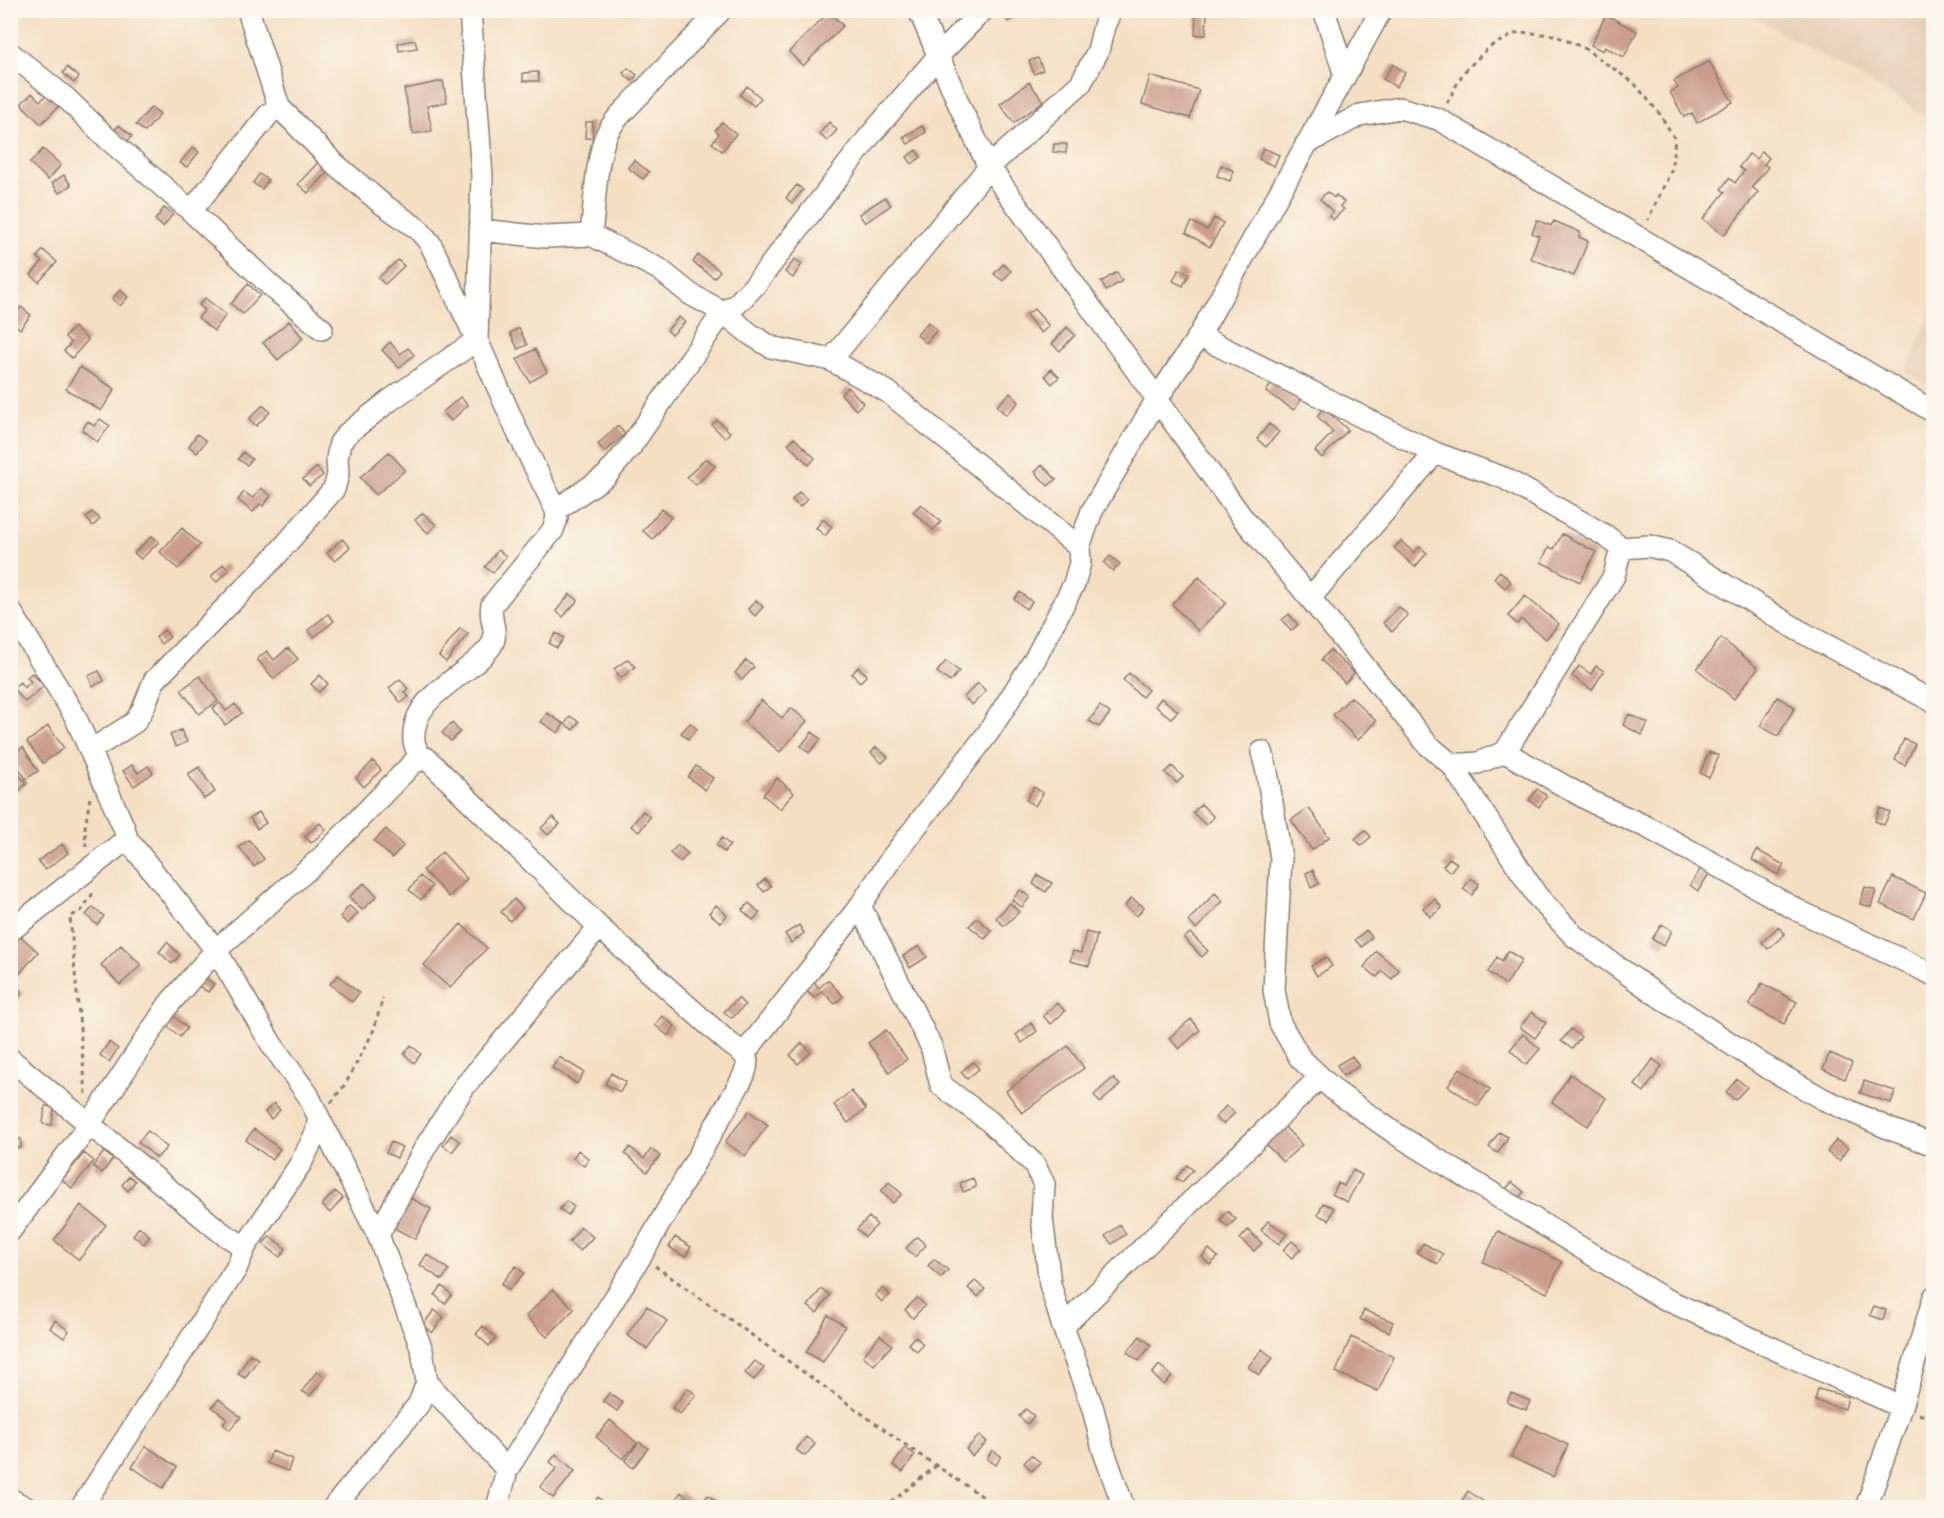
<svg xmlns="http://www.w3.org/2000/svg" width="1944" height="1518" viewBox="0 0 1944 1518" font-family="'Indie Flower',sans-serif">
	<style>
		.built { fill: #e7cfb6 }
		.building { fill: #cb9d8b }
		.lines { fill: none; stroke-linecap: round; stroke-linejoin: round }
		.minor-casing { stroke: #887e6f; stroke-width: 24 }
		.path { stroke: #887e6f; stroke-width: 3; stroke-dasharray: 4.5 4.5; stroke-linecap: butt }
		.minor { stroke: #fff; stroke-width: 21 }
	</style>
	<rect width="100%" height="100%" fill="#fbf7ec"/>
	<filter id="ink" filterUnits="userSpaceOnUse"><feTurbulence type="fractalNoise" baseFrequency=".0167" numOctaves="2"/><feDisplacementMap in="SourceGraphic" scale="12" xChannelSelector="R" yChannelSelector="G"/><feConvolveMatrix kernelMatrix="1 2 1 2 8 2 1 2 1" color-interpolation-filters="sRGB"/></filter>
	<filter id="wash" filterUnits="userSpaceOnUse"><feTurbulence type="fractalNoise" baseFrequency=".008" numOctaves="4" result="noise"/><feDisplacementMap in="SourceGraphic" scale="24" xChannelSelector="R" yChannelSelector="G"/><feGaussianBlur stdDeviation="1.35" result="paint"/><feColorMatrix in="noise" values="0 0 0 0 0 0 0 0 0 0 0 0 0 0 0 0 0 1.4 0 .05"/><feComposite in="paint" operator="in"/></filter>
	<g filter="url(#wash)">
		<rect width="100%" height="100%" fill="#f4dfc2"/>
		<path class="built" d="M1743,11H1933V119Z
			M1933,305V389L1906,373Z"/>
		<g id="blocks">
			<path class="building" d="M999,10H1012L1016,16L1008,22Z
				M829,12L843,26L803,66L789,52Z
				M1196,13H1207L1206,35H1195Z
				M1606,15L1637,31L1624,57L1605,47L1603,51L1591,45Z
				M415,40L417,48L399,51L398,43Z
				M1038,58L1043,70L1034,74L1029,61Z
				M1709,61L1733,102L1697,123L1692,113L1684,117L1670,92L1678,88L1674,81Z
				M1393,64L1405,73L1396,87L1383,79Z
				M67,67L79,77L74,83L63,73Z
				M628,68L637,75L632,81L623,73Z
				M538,72L539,81H523V73Z
				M1150,76L1199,90L1190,118L1142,104Z
				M443,81L447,102L427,106L432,131L413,134L404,89Z
				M1029,82L1043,101L1014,123L1000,104Z
				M747,86L761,98L754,106L740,95Z
				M32,93L40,101L49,93L61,104L41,124L21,104Z
				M151,107L160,114L145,132L136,125Z
				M586,122H593L592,138H585Z
				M722,122L736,134L722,151L712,143L719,134L715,130Z
				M829,122L837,130L827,141L819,134Z
				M119,125L132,136L126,143L113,132Z
				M922,126L926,132L908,144L903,137Z
				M1054,144H1067L1066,153L1053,152Z
				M193,147L199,152L187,167L180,163Z
				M1263,148L1279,155L1274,166L1259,159Z
				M43,149L61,165L48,180L30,163Z
				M916,150L921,157L912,164L907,157Z
				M1762,151L1769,158L1764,164L1768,167L1752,187L1758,192L1724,235L1703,219L1725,192L1721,189L1729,178L1735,183L1744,171L1739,167L1749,154L1756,159Z
				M323,157L333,167L308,193L298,184Z
				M634,160L649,172L643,179L628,168Z
				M1221,165L1234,171L1230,181L1217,176Z
				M259,174L268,180L262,189L253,183Z
				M64,175L71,185L59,193L52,183Z
				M797,185L803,190L792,203L786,198Z
				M1327,192L1334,198L1336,195L1344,202L1340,206L1344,209L1333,220L1329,216L1333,212L1320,199Z
				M885,197L891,205L865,223L859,214Z
				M164,208L173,214L163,227L155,220Z
				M1214,218L1223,223L1210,247L1186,233L1192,222L1207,230Z
				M1537,220L1551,226L1554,221L1580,232L1579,237L1588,241L1574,276L1530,258L1539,236L1532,233Z
				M43,250L57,262L39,282L31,275L42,262L37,257Z
				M698,255L720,271L714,278L693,262Z
				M795,259L802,264L793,278L785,272Z
				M398,260L404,266L385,284L378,278Z
				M1003,264L1011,271L1003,281L994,274Z
				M1179,269L1189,274L1183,286L1173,281Z
				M1117,272L1122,281L1106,291L1101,282Z
				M248,284L260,295L243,314L231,304Z
				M120,290L128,297L120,306L112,299Z
				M205,298L226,315L214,331L198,318L205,310L199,305Z
				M21,307L31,315L20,329L10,320Z
				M1034,309L1049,326L1041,333L1026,315Z
				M679,317L685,322L672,335L667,330Z
				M289,321L303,338L278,360L263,343Z
				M928,322L937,330L926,343L917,335Z
				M74,327L88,340L72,358L64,351L71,343L65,337Z
				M1067,327L1075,335L1060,351L1052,344Z
				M519,328L527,345L518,349L510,333Z
				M390,342L400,354L408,348L414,355L399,368L382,350Z
				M535,349L547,372L530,382L517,359Z
				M80,367L115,389L101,411L66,389Z
				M1051,369L1059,377L1052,384L1045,376Z
				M1276,376L1305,394L1294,410L1266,392Z
				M848,387L863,403L856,410L841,394Z
				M1010,393L1019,402L1006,415L997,406Z
				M460,397L468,405L451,421L443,412Z
				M263,405L270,412L256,426L249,419Z
				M1324,408L1348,430L1322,458L1315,451L1333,432L1317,416Z
				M100,419L110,426L97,442L82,430L88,421L94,426Z
				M717,420L730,432L725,438L712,425Z
				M1269,424L1279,432L1266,447L1257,439Z
				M618,426L625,434L605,452L598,444Z
				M197,434L206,441L197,453L189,446Z
				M794,438L815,458L809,465L788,444Z
				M243,452L252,459L247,465L238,459Z
				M389,452L405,470L376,495L360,477Z
				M706,458L715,466L696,485L687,477Z
				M1042,465L1056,479L1048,486L1035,472Z
				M317,467L323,475L309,486L303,479Z
				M261,488L271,496L263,506L260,504L253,512L238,500L244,492L253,498Z
				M799,492L807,499L800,507L792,500Z
				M921,504L941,522L933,530L913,512Z
				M661,509L671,517L653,539L643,531Z
				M92,512L100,519L93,526L86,518Z
				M423,513L436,525L428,533L415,520Z
				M823,519L832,527L825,536L816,528Z
				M182,528L200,545L178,569L160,552Z
				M1562,534L1596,552L1580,582L1541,562L1549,547L1554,549Z
				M152,536L159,542L141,559L134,553Z
				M342,539L350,547L335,561L327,553Z
				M1401,541L1414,553L1420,547L1427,553L1415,567L1394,548Z
				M498,550L506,556L493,573L485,567Z
				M1110,556L1120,564L1113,571L1104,563Z
				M223,564L229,570L217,582L211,577Z
				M1500,571L1511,582L1505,588L1494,578Z
				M1199,577L1226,603L1198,631L1172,604Z
				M1020,592L1032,602L1026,609L1014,599Z
				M570,594L578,600L563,617L556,611Z
				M1525,596L1559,624L1546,639L1521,619L1517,624L1508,616Z
				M756,600L763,607L755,616L748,609Z
				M1399,607L1408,615L1392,632L1383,623Z
				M328,614L334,621L314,637L308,630Z
				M1289,614L1298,625L1291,631L1282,620Z
				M460,628L468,634L446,662L439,656Z
				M164,630L170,637L161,644L156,637Z
				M556,633L564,638L557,648L549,643Z
				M1721,638L1758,668L1734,699L1697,669Z
				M288,648L298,659L274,679L257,659L267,651L274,660Z
				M1330,650L1354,673L1345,683L1321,660Z
				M628,659L635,667L621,678L614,669Z
				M746,660L754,667L742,680L735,673Z
				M946,661L959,671L950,682L937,672Z
				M1579,666L1591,674L1596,666L1604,671L1592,690L1572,676Z
				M858,667L867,675L860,682L852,674Z
				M99,671L104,681L93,686L88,676Z
				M32,673L44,686L25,702L13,688L20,682L24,688L31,682L27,677Z
				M1129,673L1148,690L1142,697L1123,680Z
				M320,675L328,684L319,692L311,684Z
				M200,676L218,701L199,714L181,690Z
				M400,679L408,689L404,692L409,697L401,703L389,688Z
				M978,683L986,691L972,705L964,697Z
				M1351,697L1376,721L1358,740L1333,715Z
				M1777,697L1795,707L1778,736L1760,726Z
				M1161,698L1178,711L1171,718L1155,706Z
				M761,700L782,718L791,708L807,721L780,752L744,722Z
				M220,703L226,711L235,704L242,713L225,725L213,708Z
				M1100,706L1110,713L1099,727L1089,721Z
				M547,713L564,724L558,733L541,722Z
				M1629,714L1648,723L1642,735L1623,725Z
				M570,716L579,722L573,730L565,724Z
				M452,723L460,732L451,741L442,733Z
				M690,723L697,729L688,739L681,733Z
				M48,726L64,748L43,763L27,742Z
				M181,730L187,742L176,747L170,735Z
				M812,732L821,739L809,753L801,746Z
				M1904,739L1915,744L1905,765L1895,760Z
				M23,747L38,771L26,779L10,755Z
				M876,747L888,757L882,763L871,753Z
				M1709,752L1719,756L1709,778L1700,773Z
				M373,761L381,770L364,787L356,778Z
				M132,765L138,773L148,766L153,773L134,786L123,771Z
				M696,766L713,778L705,790L688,777Z
				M1172,766L1183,777L1177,783L1165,773Z
				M199,767L215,792L204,799L188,774Z
				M14,770L27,783L19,791L10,781V774Z
				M777,778L794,793L780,809L763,795Z
				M1034,787L1043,793L1035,806L1026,800Z
				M1537,789L1547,796L1539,807L1529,800Z
				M1201,804L1214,817L1206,825L1193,813Z
				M1309,808L1329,837L1312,850L1291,820Z
				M1880,808L1890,812L1884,825L1875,821Z
				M643,811L650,817L639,832L631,826Z
				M259,812L266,823L257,829L250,818Z
				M553,817L560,824L548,835L541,828Z
				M320,823L326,830L311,843L305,836Z
				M386,829L403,846L392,858L374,841Z
				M1365,830L1371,837L1361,845L1355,839Z
				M722,838L730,845L724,852L716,845Z
				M249,840L264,859L254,867L239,847Z
				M62,844L68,853L45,870L38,861Z
				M678,845L688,854L680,862L670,853Z
				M1757,850L1784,865L1778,875L1752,860Z
				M442,852L467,879L449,897L423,870Z
				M1449,858L1457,863L1450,872L1443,866Z
				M1701,868L1709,874L1698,891L1690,885Z
				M1313,870L1319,884L1311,888L1306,873Z
				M1038,875L1052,883L1046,892L1033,884Z
				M420,876L432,886L421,900L409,890Z
				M1893,877L1926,893L1914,919L1880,904Z
				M1471,878L1479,884L1472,895L1463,889Z
				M765,879L771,886L764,892L758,885Z
				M364,883L377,896L362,910L349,897Z
				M1865,887L1876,890L1871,907L1860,904Z
				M1020,890L1030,897L1022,907L1012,900Z
				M1215,893L1223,901L1196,929L1188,921Z
				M1131,898L1144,907L1137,916L1125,906Z
				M514,899L523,908L510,921L501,912Z
				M1435,899L1442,908L1430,917L1423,908Z
				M749,903L760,913L753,920L742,910Z
				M1010,903L1019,912L1004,926L996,918Z
				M716,905L727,915L721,923L709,913Z
				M349,906L358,913L348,924L340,917Z
				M93,907L104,916L97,925L86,915Z
				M977,918L992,931L985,939L969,926Z
				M461,924L487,948L450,988L424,965Z
				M1662,924L1672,931L1663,946L1652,939Z
				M799,925L804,933L791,943L785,934Z
				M1778,927L1785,934L1768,949L1762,942Z
				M1366,930L1372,937L1362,947L1355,940Z
				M1086,932L1097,935L1089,966L1070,961L1073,951L1081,953Z
				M1190,933L1208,951L1202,957L1184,938Z
				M18,934L38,952L10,985V943Z
				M167,942L180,955L172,964L159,952Z
				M121,945L141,965L120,985L101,965Z
				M919,946L927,957L910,968L903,956Z
				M1376,951L1399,970L1392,979L1382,971L1377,977L1364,967Z
				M1508,951L1522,960L1506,985L1488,972L1497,957L1502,961Z
				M1326,957L1332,966L1317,976L1311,966Z
				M338,975L359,993L352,1002L330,984Z
				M203,976L214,984L208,992L197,985Z
				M828,980L843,996L835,1004L822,991L814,998L806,990L814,982L819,988Z
				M1762,983L1797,1002L1784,1024L1749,1005Z
				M15,986L23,993L10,1005V991Z
				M738,998L745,1005L732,1018L724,1012Z
				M1057,1003L1065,1011L1051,1024L1043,1016Z
				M1532,1012L1546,1023L1535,1038L1520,1027Z
				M174,1016L187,1028L180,1037L166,1025Z
				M662,1016L675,1026L668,1036L655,1025Z
				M1191,1019L1200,1030L1179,1049L1169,1038Z
				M1031,1023L1037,1031L1022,1043L1016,1035Z
				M1571,1029L1581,1037L1572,1049L1561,1041Z
				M886,1030L907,1059L889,1072L868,1043Z
				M1523,1034L1540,1049L1526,1065L1510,1050Z
				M109,1042L118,1049L109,1062L100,1055Z
				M802,1043L811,1052L798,1064L790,1055Z
				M411,1045L421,1054L414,1063L404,1054Z
				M1068,1046L1084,1068L1022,1113L1006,1091Z
				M1830,1053L1852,1063L1845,1079L1823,1069Z
				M1352,1056L1359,1066L1343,1076L1337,1065Z
				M559,1057L584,1072L577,1084L552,1068Z
				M1653,1059L1662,1066L1644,1092L1635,1085Z
				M973,1062L979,1069L967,1079L961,1072Z
				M1460,1068L1490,1089L1478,1106L1448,1086Z
				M611,1073L626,1082L620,1092L605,1084Z
				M1570,1074L1606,1098L1588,1126L1552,1102Z
				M1113,1078L1120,1085L1100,1103L1094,1095Z
				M1737,1079L1747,1087L1735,1100L1726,1092Z
				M1864,1081L1895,1091L1891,1103L1860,1093Z
				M851,1091L866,1109L848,1123L834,1105Z
				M274,1103L280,1110L271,1119L265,1112Z
				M45,1106L54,1107L52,1125L43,1124Z
				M1226,1106L1235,1113L1223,1124L1215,1118Z
				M749,1111L768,1125L745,1156L725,1142Z
				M1280,1122L1302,1145L1283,1162L1262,1140Z
				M254,1129L280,1149L272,1160L246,1140Z
				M148,1131L167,1147L157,1158L138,1142Z
				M1499,1132L1508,1137L1498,1153L1489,1147Z
				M451,1135L460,1142L452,1152L443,1145Z
				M10,1139H21V1148H10Z
				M1836,1140L1848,1148L1839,1161L1827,1152Z
				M391,1142L402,1147L397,1158L386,1153Z
				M630,1147L644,1159L651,1149L660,1156L647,1172L625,1154Z
				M578,1150L589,1159L584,1166L573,1158Z
				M104,1152L113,1159L102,1173L93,1166Z
				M84,1153L94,1161L72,1188L62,1180Z
				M1187,1165L1193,1170L1182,1182L1176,1178Z
				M1353,1170L1362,1175L1347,1202L1332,1194L1338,1183L1344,1186Z
				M129,1176L135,1181L128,1191L122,1185Z
				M973,1178L976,1187L963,1192L960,1183Z
				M889,1182L902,1194L893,1203L881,1191Z
				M1512,1182L1524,1192L1517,1199L1506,1189Z
				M335,1191L343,1198L330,1213L322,1205Z
				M411,1198L431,1209L415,1239L394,1228Z
				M566,1201L574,1207L568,1215L560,1209Z
				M1323,1203L1334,1208L1329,1220L1318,1215Z
				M81,1205L106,1225L79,1260L54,1240Z
				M1227,1211L1236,1219L1228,1227L1220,1220Z
				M869,1217L877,1225L865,1237L857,1229Z
				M1268,1221L1287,1234L1279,1244L1261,1230Z
				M1120,1225L1126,1234L1112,1244L1105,1236Z
				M139,1227L150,1236L144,1244L133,1235Z
				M581,1227L593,1237L580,1251L569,1242Z
				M1248,1230L1262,1243L1254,1251L1240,1239Z
				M1498,1231L1562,1262L1547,1293L1483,1262Z
				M270,1236L286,1249L280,1257L263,1244Z
				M675,1237L691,1247L685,1257L669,1247Z
				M917,1237L926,1245L915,1257L906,1248Z
				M1292,1241L1301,1249L1292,1258L1283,1250Z
				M1423,1243L1443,1254L1438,1264L1417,1253Z
				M1209,1249L1218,1257L1210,1265L1202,1257Z
				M427,1254L449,1270L442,1280L420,1265Z
				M934,1259L948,1270L941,1278L928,1266Z
				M516,1266L524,1273L509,1290L501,1284Z
				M975,1281L985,1289L978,1297L968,1288Z
				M442,1286L452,1295L445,1304L435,1295Z
				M883,1288L890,1295L882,1302L875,1295Z
				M553,1289L574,1309L547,1337L526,1316Z
				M821,1289L830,1295L817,1313L808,1306Z
				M917,1298L925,1305L913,1318L905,1310Z
				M647,1306L667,1321L647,1349L627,1335Z
				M1874,1306L1886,1310L1883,1320L1870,1315Z
				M434,1310L444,1317L432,1333L423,1325Z
				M1364,1310L1393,1322L1389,1332L1360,1319Z
				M828,1315L845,1326L823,1362L806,1352Z
				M55,1320L69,1331L64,1338L50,1328Z
				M483,1326L496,1338L489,1346L476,1334Z
				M880,1335L892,1345L874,1365L863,1356Z
				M915,1336L923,1344L917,1351L908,1344Z
				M1140,1336L1151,1345L1139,1361L1127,1352Z
				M1351,1337L1394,1357L1378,1391L1336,1372Z
				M1262,1349L1273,1358L1259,1375L1248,1367Z
				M250,1354L258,1359L245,1378L238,1374Z
				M755,1361L764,1368L754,1380L745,1373Z
				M1159,1365L1172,1376L1164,1385L1152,1374Z
				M317,1371L325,1377L310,1396L302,1391Z
				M688,1388L696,1395L680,1414L672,1408Z
				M1818,1389L1848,1397L1845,1409L1815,1401Z
				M609,1393L623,1403L617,1411L603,1401Z
				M1511,1393L1530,1401L1526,1410L1507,1402Z
				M219,1399L241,1417L230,1430L223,1424L227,1419L212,1407Z
				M1026,1409L1034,1416L1027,1424L1019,1416Z
				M610,1420L637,1443L623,1459L596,1437Z
				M1526,1425L1568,1445L1553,1477L1511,1457Z
				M980,1435L987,1442L972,1456L966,1449Z
				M806,1437L815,1444L805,1456L796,1450Z
				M639,1442L648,1448L633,1468L625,1461Z
				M146,1446L177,1467L163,1488L132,1467Z
				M905,1448L915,1455L903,1472L893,1465Z
				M992,1450L1001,1456L996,1465L987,1459Z
				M272,1451L292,1459L288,1471L267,1463Z
				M556,1454L575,1471L553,1498L540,1487L557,1468L550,1462Z
				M1031,1455L1040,1462L1032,1471L1024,1463Z
				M1468,1491L1493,1508H1457Z
				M681,1492L691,1501L685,1508H676L672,1504Z
				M708,1495L725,1508H701L699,1506Z
				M598,1497L610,1508H590Z"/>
		</g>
	</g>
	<g filter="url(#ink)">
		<use href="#blocks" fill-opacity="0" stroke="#887e6f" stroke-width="1.5"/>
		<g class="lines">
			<defs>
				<path id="minor" d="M248,10L279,107
					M10,53L67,99L108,139L191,211L271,286L322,329
					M1345,76L1381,10
					M1306,144L1360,115L1400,108L1438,119L1934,412
					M191,211L269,114L279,107L335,164L381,203L418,229L430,243L477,340L517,431L556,510L557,518L553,530L492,605C488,620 500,632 491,646C468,678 410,694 414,741C415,747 418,753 420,759
					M480,230L546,237L591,235C595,204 595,168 605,138C608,130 614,122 620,115L721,10
					M591,235L659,269L690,294L723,312L737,304L755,285L869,137L939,55L983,10
					M1199,336L1435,453L1504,478L1606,536L1621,548L1614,576L1505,752L1478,763L1452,765L1427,744L1310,598L1241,516L1157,399L1199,336L1345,76L1324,10
					M831,360L989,167L1081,83L1098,51L1104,26L1111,10
					M556,510L606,476L631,446L723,312L750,334L771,347L831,360L888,392L1079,547
					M1621,548L1649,546L1670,551L1798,630L1934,702
					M1310,598L1435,453
					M10,610L75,716L124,828L127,839L10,931
					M91,750L135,722L143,709L154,681L273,559L334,489L338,475L337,459L340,443L348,433L389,401L477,340L482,176L470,10
					M1262,752L1267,772L1281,858L1274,990L1280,1023L1300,1058L1335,1091L1396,1134L1661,1297L1901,1407
					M1505,752L1594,803L1647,827L1799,911L1934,975
					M1452,765L1537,896L1574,936L1657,995L1763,1065L1823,1099L1890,1129L1934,1145
					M127,839L216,950L272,1045L308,1095L319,1118L316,1133L301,1163L245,1247
					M860,906L931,1046L941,1085L989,1121L1034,1164L1044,1184L1042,1218L1050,1284L1063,1327L1093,1409L1103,1449L1124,1508
					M744,1054L860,906L891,859L988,733L1035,659L1074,584L1080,563L1079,547L1092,511L1157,399L989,167L961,109L919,10
					M10,1059L222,1233L245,1247L236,1269L81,1508
					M319,1118L378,1235L422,1350L427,1382L419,1404L333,1508
					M10,1231L89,1125L169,1004L216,950L322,857L413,763L426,758L599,927L729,1043C734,1047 741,1050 745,1056C752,1067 737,1087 732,1097L641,1256L507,1470
					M378,1235L426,1146L464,1087L599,927
					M1063,1327C1147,1242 1235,1161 1320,1077
					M427,1382L507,1470L497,1508
					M10,1499L27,1508
					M1866,1508L1901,1407L1934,1297"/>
			</defs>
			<use href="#minor" class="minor-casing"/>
			<path class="path" d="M1447,103L1463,73L1489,47L1519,32L1554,35L1584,48L1634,83L1659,113L1675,139L1671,171L1648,220
				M86,847L85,828L90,797
				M86,1094L70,917L81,911L92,895V892
				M331,1103L346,1083L373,1032L383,998
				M655,1266L917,1453L1000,1508
				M1919,1414L1934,1420
				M884,1508L936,1466"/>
			<use href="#minor" class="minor"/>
		</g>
	</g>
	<rect width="1944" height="1518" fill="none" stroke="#fbf7ec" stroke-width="36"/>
</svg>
